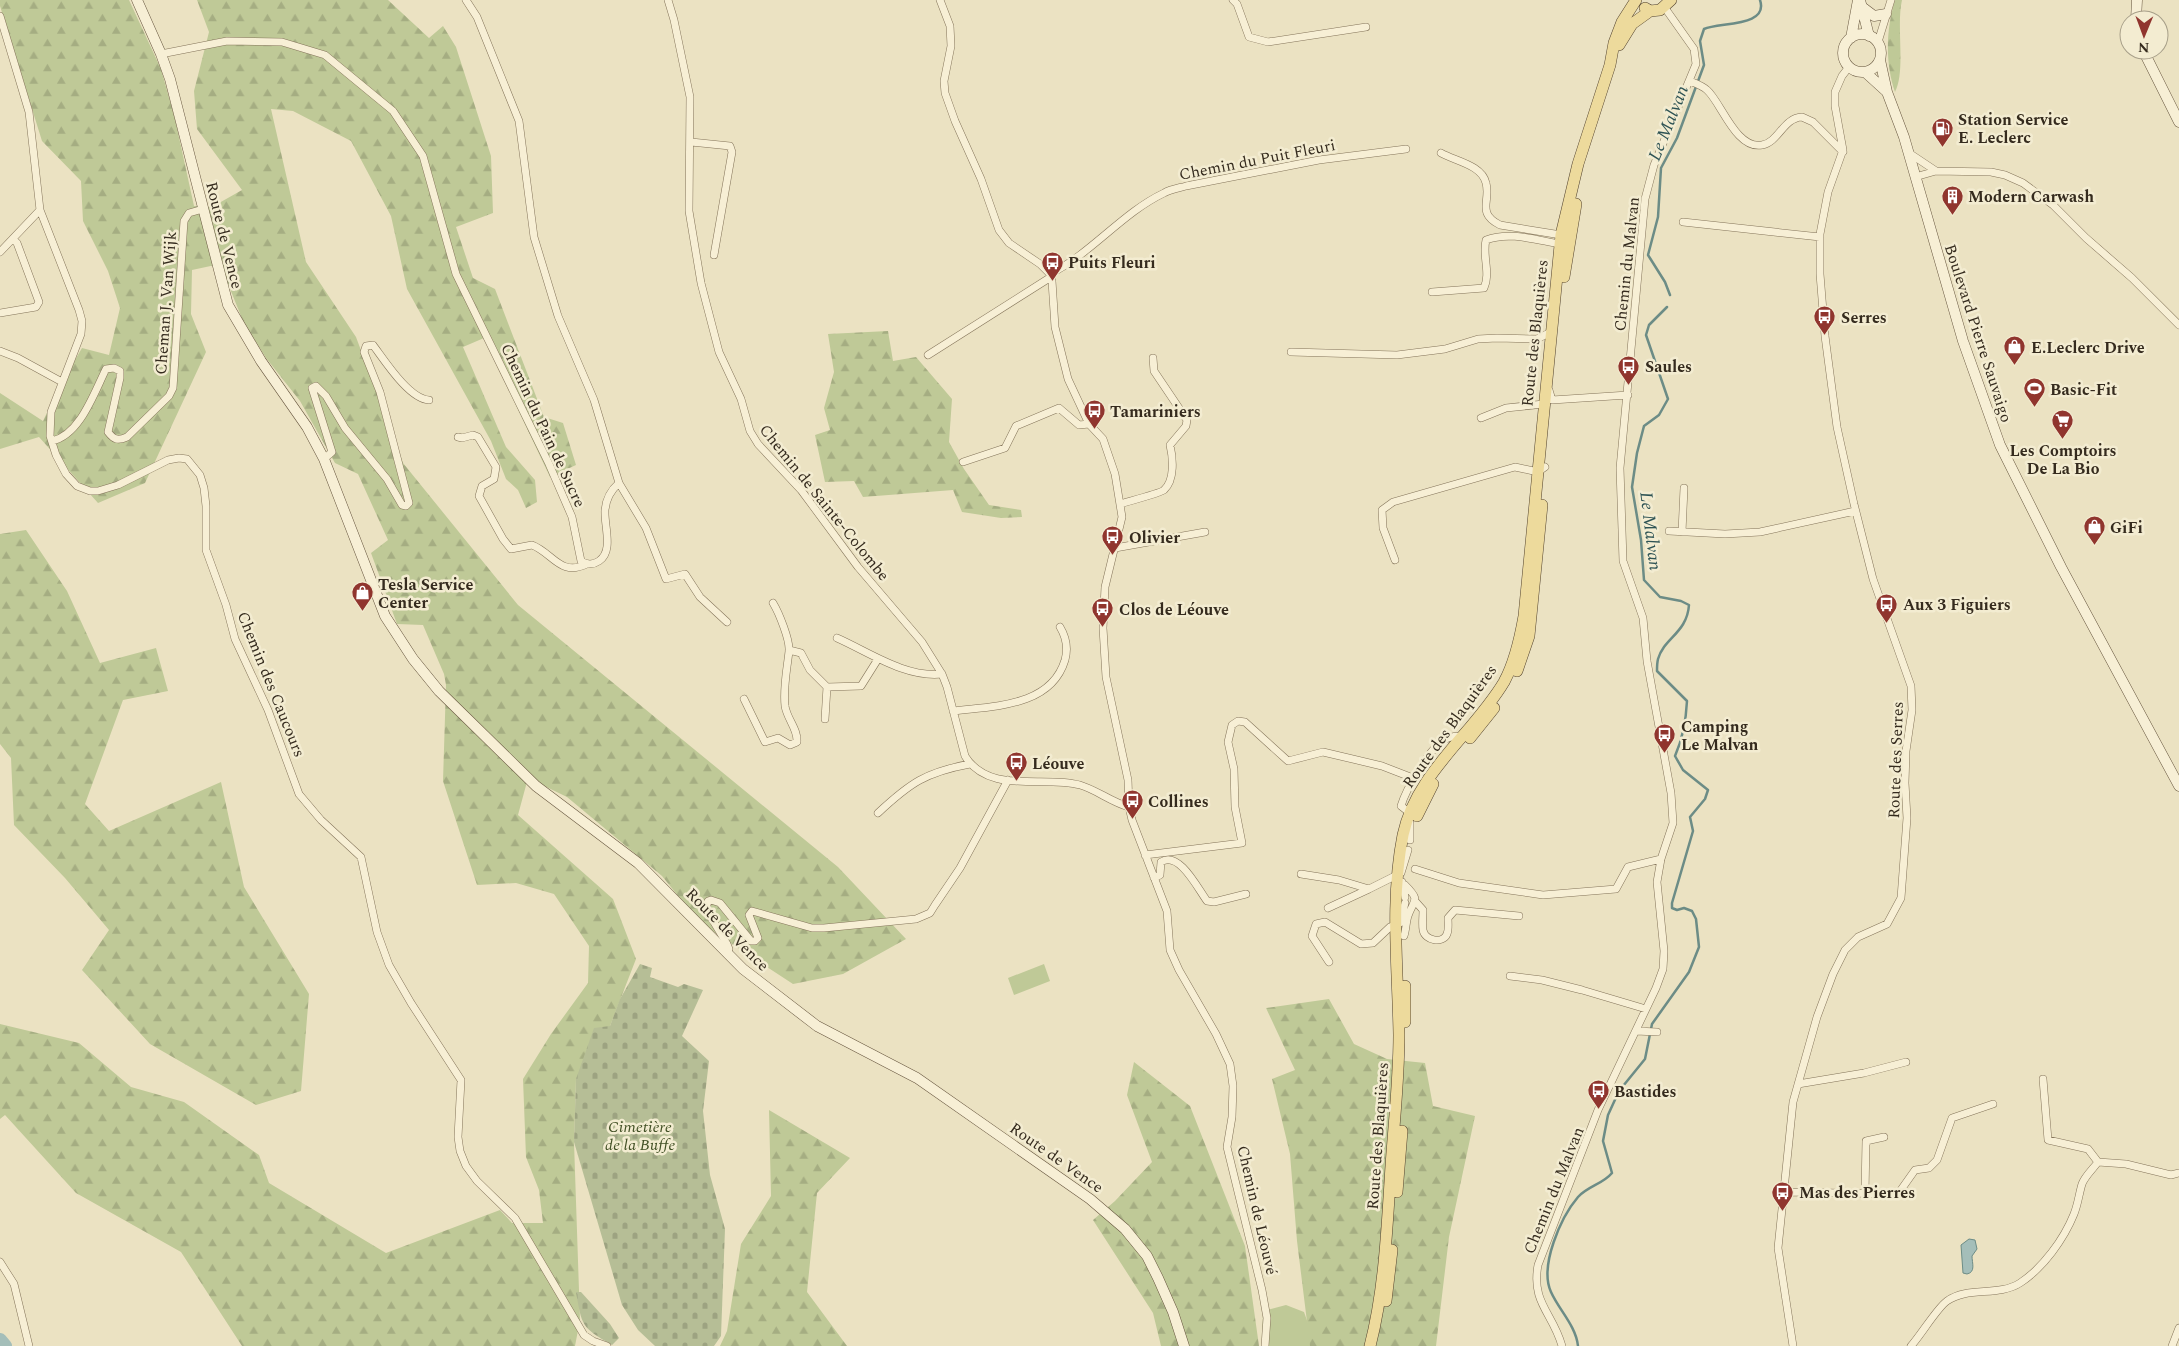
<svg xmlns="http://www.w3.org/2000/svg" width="2179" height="1346" viewBox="0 0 2179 1346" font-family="Spectral,serif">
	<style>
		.green { fill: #bfc997 }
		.forest { fill: url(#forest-firs) }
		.cemetery { fill: url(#cemetery-stones) }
		.water { fill: #a4beb9; stroke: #6c8c86 }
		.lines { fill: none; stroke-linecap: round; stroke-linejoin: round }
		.stream { stroke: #6c8c86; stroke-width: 2.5 }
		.river { stroke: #a4beb9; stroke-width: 14 }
		.street-casing { stroke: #84745a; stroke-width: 8 }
		.secondary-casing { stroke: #66553e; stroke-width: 11 }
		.primary-casing { stroke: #52422e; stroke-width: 12 }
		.street { stroke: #f7efd5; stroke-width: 7 }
		.secondary { stroke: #f7efd5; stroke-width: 10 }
		.primary { stroke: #edda9c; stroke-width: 11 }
		.labels { text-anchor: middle; stroke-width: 5; stroke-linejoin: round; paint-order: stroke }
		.poi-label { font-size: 16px; font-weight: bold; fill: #352b1e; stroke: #f3ecd1; text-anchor: start }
		.street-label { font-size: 16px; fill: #352b1e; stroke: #f3ecd1 }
		.park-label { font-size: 16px; font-style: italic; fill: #425025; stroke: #f3ecd1 }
		.water-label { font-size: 18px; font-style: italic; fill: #2e5354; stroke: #f3ecd1 }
	</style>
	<defs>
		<pattern id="forest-firs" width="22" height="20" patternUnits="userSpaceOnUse" patternTransform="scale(1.25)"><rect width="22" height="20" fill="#bfc997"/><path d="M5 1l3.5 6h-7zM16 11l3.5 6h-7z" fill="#a5ad82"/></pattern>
		<pattern id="cemetery-stones" width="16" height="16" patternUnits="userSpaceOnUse" patternTransform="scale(1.25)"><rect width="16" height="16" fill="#b6be96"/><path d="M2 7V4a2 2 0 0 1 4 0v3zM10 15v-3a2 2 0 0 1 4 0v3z" fill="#9da381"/></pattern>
	</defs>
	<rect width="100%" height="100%" fill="#ebe2c2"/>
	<path class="green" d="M1044,964L1050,981L1014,995L1008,978Z
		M1286,1305L1304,1312L1316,1346H1262L1263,1311Z"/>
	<path class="forest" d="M0,0H129L161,69L175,119L194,206L212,207L242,190L197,129L194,91L209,32L197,0H388L429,38L443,26L456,47L491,156L493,213L456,227L473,278L495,289L544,417L563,423L576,465L550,477L484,338L463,347L506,447L535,480L537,502L526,508L518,490L506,479L491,441L407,289L391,216L351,141L293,111L271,109L306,262L356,337L403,463L518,605L838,867L906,939L843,974L793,984L700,923L662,876L567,797L528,778L518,815L613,899L636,959L610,1026L576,1079L574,1142L580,1320L575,1346H242L181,1252L76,1193L5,1115L0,1119V1024L79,1043L131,1087L184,1102L259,1155L269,1183L386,1253L500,1210L512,1223H543L539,1190L526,1157L523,1079L551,1034L588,983L589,946L554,894L516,883L477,885L443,781L446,685L444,674L423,625L397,624L371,553L388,540L358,474L335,463L300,401L266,358L243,321L220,264L192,270L191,314L206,352L145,483L98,503L39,437L0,449V393L43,421L62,382L82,348L109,355L120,308L108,271L83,221L81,181L42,141L0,6Z
		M1895,0H1902C1896,26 1906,71 1895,92C1885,63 1886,29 1895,0Z
		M888,331L893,361L916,357L952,399L949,442L964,469L989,505L1021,510L1022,517L1001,518L962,512L953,490L863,497L854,481L825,482L815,435L830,430L824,408L834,372L828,334Z
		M26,530L67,591L100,663L156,648L168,691L123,700L85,804L109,831L221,782L244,887L309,994L301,1091L256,1105L150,1044L82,970L109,930L65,878L14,825L11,758L0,744V534Z
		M1329,999L1354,1044L1387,1059L1425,1063L1433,1106L1475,1116L1449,1237L1436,1346H1310L1297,1241L1290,1154L1272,1079L1295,1070L1266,1008Z
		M1134,1062L1190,1106L1245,1246L1259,1346H1161L1153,1313L1093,1220L1115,1201L1152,1162L1127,1095Z
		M769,1110L850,1158L817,1193L807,1292L847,1346H720L727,1331L741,1244L771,1196Z"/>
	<path class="cemetery" d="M640,964L652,968L650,977L678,987L684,984L703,990L682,1036L709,1061L703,1111L710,1175L725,1229L721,1336L714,1346H655L638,1330L622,1305L574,1142L576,1079L594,1028L610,1026L620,999Z
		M576,1292H581L610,1324L619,1338L612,1345C581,1327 582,1326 576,1292Z"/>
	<path class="water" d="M1969,1239L1975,1240L1977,1249L1972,1256C1972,1263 1976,1272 1967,1274L1963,1273L1961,1245Z"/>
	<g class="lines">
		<path class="stream" d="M1670,295L1665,282L1648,255L1658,217L1661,168L1677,138L1704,65L1700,41L1704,29C1720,22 1769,27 1760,0
			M1578,1346C1576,1326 1559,1310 1551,1292C1539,1266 1561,1217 1578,1197C1588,1186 1603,1184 1612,1173L1603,1141L1608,1115L1619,1091L1645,1059L1652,1024L1689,972L1699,947L1696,919L1692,911L1684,908L1677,910L1672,908V903L1693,831L1690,817L1705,799L1708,790L1683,770L1675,756C1683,738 1686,721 1687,701L1657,671C1657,668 1657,663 1658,659C1664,638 1687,633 1689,605L1681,601L1660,597L1644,580L1641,540L1632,487L1637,453L1644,426L1659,415L1668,399L1646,335L1649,325L1667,307"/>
		<path class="river" d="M0,1340L5,1346"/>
		<defs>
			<path id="street" d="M668,0L674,20L690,97L689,211L701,283L719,352L741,399L750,431L758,444L801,490L858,567L922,642L942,674L947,687L965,756C989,795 1044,775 1080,785C1097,790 1111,802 1129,807
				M940,0L950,26L951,46L944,81L945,93L955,121L981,179L999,230L1009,243L1040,264L1050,274L1052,281L1055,327L1068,379L1089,424L1103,439L1115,474L1122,517L1105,587L1103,628L1106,677L1128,780L1129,807L1132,820L1167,911L1170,950L1179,970L1216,1034L1230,1064L1233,1086L1232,1117L1227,1147L1262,1290L1267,1318L1265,1346
				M1233,0L1237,4L1249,37L1268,42L1366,27
				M0,16L29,112L40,210L79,310L82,321L81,334L51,412L50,436L56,455L66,474L77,486L90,491H98L118,485L168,460L179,458L187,459L200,475L204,488L206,506V550L226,605L235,639L268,710L299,794L321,820L361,857L377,932L389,965L411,1003L461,1080L458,1137L460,1151L466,1166L477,1181L515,1218L584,1335L593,1341L607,1346
				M1878,42L1891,0
				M161,54L227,41L282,42L325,55L393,111L423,156L456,274L549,464L572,517L581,561C587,565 593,565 599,561C614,551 604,526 605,510C606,499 611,490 619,483L594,400L558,316L534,237L519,121L477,17L466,0
				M1690,81C1695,83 1703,86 1707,90C1721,102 1736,150 1762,145C1779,142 1783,118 1802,117L1813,122L1843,152
				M691,142L730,146L732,152L714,255
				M1441,153C1455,161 1482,165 1486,183C1491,201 1476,213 1500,225L1561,235
				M1909,153L1936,171
				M1915,177L1936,171L1991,172L2005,175L2023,183L2053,205L2086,238L2132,278L2179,325
				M1683,222L1820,237
				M0,252L40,210
				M1050,274C1092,253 1122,213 1164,193C1171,189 1179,188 1186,186L1319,160L1406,149
				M1432,292L1484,288C1491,273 1482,256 1486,240C1509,231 1536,240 1560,244
				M0,313L36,307L39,302L17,243L13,239
				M0,351L18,358L62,382
				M1291,352L1397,355L1445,349L1478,339L1497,338L1537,339L1551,332
				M928,355L1051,277
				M1549,390L1552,400L1628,395
				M1481,418L1506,408L1544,404
				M458,437L462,438L473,435L478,437L496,467L494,479L482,486L479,496L503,539L511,549L532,545C553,553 560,577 587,564
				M52,441C80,435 94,393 106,369L114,368L120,371V378L108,432C114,440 118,441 127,437L169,396L173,388L184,221L189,213L203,209
				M324,459L332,452L312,388L316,386L326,396L345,428L387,479L402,505L406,506L409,503L380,392L364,352L366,346L373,345C385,361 409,399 429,400
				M963,462L1005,448L1016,426L1059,408L1079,425L1089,424
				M619,483L646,528L666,579L685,574L700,597L727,622
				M1120,504C1126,502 1161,493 1164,490C1175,480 1173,458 1170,445L1186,426L1187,420L1154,371L1153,358
				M1669,531L1725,534L1760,532L1855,511
				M1682,532L1684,488
				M1115,548L1205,532
				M1395,560L1383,528L1382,510L1393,502L1515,467L1538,472L1545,467
				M837,638C869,652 905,678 942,674
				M789,650L801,653L810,670L827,687L861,686L878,659
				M744,699L765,742L778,738L790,745L797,742C798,729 787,719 785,706C783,687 787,670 789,651C790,640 779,613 773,603
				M953,711C993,706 1051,707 1065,660C1068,649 1066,637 1060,627
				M825,719L827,687
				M878,813C910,783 926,772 970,764
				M1410,813L1401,806C1406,789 1429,749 1444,740C1451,736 1457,736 1464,736
				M1410,840V823
				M1145,855L1242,843L1235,807L1234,769L1228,742L1232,725L1238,721L1245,722L1288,761L1323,752L1382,766L1413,778
				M1415,869L1459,883L1543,895L1616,889L1628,867L1661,859
				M1301,874L1339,880L1369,889L1328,908
				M1154,878L1160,875L1161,862C1179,850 1198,889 1207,901L1214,902L1246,894
				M1402,882L1405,897
				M1369,889L1401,873L1408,850
				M1415,901L1423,910C1423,916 1422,924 1423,930C1425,941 1443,944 1447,934C1449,929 1448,923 1448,918L1455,910L1519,916
				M1404,936C1406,930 1406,922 1408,916C1414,899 1421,901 1405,885
				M727,953L729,949L727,944L706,909L708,901L711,900L720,903L751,941H755L758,938L749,915L752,911L812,928H824L916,919L930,913L935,905L960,868L1008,780
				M1329,962L1312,936L1316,924L1325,922L1361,944L1373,943L1390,927L1400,923L1405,903
				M1510,976L1542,980L1582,990L1646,1009
				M1636,1031L1657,1032
				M2043,1079L2048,1140L2088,1149L2098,1162
				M1798,1084L1864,1073L1906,1062
				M1785,1192L1898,1194L1915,1170L1929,1168L1937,1160L1952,1118L1993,1104
				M1865,1193L1866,1141L1884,1137
				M0,1262L14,1284L29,1346
				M1562,1346C1553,1313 1531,1303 1538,1265L1598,1110L1656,988L1663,969L1664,951L1657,882L1661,859L1673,823L1671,793L1647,661L1643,618L1623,561L1620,468L1645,199L1654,165L1696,64L1694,49L1665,8
				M1793,1346L1778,1248L1793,1102L1817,1017L1833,974L1845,950L1858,937L1887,924L1901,898L1907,818L1905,783L1906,751L1912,710L1911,686L1873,579L1854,504L1837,427L1825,336L1820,274V234L1828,192L1843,150L1835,106V92L1842,76L1849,67
				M1911,1346C1921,1335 1937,1308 1947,1301C1968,1286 1998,1297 2020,1283C2043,1268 2064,1239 2074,1214C2078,1204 2079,1194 2082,1184C2085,1176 2093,1169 2098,1162L2126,1164L2171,1175L2179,1173
				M2172,1346L2179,1328"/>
			<path id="secondary" d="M137,0L161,54L170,79L228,305L261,361L307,427L324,459L385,616L413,659L439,691L536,786L638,863L743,969L817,1026L917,1078L1090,1199L1125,1229L1147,1256L1158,1278L1173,1312L1184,1346
				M1860,0L1869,36
				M1862,7L1874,16L1886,14
				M2136,20L2137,0
				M1843 53a19 19 0 1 1 38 0a19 19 0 1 1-38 0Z
				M1851,38L1858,0
				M2143,50L2179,122
				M1880,60L1887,92L1904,137L1963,341L2000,445L2061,567L2179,786
				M1865,72L1887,92"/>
			<path id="primary" d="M1645,8L1650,11L1660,10L1671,0
				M1619,45L1632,24L1650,11
				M1564,277L1576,204
				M1517,671L1529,636L1542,505
				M1470,738L1494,708
				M1417,816L1433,784
				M1405,986V1022
				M1397,1192L1402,1131
				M1386,1301L1392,1250
				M1370,1346C1385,1288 1387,1226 1391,1166C1394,1123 1399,1079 1399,1035C1398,969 1390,900 1403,835C1416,773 1473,734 1504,682C1515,662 1520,639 1524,616L1561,235L1578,164L1610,65L1614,43L1622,22L1636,0"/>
		</defs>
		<use href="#street" class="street-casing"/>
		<use href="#secondary" class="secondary-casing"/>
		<use href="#primary" class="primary-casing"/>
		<use href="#street" class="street"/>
		<use href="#secondary" class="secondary"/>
		<use href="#primary" class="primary"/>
	</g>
	<defs>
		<symbol id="fuel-pin" viewBox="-11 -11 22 30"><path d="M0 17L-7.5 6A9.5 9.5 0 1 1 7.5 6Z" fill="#90352e" stroke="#f3ecd1"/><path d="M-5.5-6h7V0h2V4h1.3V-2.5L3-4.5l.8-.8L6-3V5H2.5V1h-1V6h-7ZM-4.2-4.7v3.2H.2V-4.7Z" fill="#fff"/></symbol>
		<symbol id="building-pin" viewBox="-11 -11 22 30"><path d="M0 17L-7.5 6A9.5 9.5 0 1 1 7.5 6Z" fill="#90352e" stroke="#f3ecd1"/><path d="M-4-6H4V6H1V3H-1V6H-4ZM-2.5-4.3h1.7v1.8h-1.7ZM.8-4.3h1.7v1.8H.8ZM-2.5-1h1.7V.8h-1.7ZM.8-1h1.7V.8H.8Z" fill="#fff"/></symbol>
		<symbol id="bus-pin" viewBox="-11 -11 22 30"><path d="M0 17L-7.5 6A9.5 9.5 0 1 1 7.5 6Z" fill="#90352e" stroke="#f3ecd1"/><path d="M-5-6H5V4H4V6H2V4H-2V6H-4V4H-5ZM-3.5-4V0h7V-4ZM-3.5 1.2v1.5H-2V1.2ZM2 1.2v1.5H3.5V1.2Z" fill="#fff"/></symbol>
		<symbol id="shop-pin" viewBox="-11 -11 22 30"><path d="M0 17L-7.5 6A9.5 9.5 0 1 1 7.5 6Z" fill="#90352e" stroke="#f3ecd1"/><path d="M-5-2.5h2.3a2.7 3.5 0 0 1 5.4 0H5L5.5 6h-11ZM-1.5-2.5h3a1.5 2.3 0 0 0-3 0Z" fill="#fff"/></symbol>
		<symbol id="stadium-pin" viewBox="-11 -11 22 30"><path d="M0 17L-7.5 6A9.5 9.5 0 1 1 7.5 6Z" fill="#90352e" stroke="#f3ecd1"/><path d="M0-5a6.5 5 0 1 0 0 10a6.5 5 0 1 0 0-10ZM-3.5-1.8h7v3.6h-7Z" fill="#fff"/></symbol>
		<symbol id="supermarket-pin" viewBox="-11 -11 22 30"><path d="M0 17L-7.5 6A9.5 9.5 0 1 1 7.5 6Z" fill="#90352e" stroke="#f3ecd1"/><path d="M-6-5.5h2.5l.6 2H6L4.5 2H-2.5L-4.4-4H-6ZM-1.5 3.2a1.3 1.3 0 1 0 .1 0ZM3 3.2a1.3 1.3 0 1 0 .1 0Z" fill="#fff"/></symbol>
	</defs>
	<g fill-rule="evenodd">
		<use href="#fuel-pin" x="1930" y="116" width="25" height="34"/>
		<use href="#building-pin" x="1940" y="184" width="25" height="34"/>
		<use href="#bus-pin" x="1040" y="250" width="25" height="34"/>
		<use href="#bus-pin" x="1812" y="304" width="25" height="34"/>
		<use href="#shop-pin" x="2002" y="334" width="25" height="34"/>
		<use href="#bus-pin" x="1616" y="354" width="25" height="34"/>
		<use href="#stadium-pin" x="2022" y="376" width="25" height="34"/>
		<use href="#bus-pin" x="1082" y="398" width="25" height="34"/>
		<use href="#supermarket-pin" x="2050" y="408" width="25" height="34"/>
		<use href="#shop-pin" x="2082" y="514" width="25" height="34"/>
		<use href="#bus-pin" x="1100" y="524" width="25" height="34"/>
		<use href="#shop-pin" x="350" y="580" width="25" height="34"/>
		<use href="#bus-pin" x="1874" y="592" width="25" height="34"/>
		<use href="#bus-pin" x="1090" y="596" width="25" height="34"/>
		<use href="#bus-pin" x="1652" y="722" width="25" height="34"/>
		<use href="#bus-pin" x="1004" y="750" width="25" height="34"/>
		<use href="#bus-pin" x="1120" y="788" width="25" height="34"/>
		<use href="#bus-pin" x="1586" y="1078" width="25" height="34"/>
		<use href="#bus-pin" x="1770" y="1180" width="25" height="34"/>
	</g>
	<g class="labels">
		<g class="poi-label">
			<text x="1958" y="125">Station Service<tspan x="1958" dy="18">E. Leclerc</tspan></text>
			<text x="1968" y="202">Modern Carwash</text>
			<text x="1068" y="268">Puits Fleuri</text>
			<text x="1841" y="323">Serres</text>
			<text x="2031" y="353">E.Leclerc Drive</text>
			<text x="1645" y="372">Saules</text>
			<text x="2050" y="395">Basic-Fit</text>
			<text x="1110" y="417">Tamariniers</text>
			<text x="2063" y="456" text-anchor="middle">Les Comptoirs<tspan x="2063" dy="18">De La Bio</tspan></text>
			<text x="2110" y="533">GiFi</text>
			<text x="1129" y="543">Olivier</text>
			<text x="378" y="590">Tesla Service<tspan x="378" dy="18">Center</tspan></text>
			<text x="1903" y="610">Aux 3 Figuiers</text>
			<text x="1119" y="615">Clos de Léouve</text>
			<text x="1681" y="732">Camping<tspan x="1681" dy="18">Le Malvan</tspan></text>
			<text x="1032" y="769">Léouve</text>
			<text x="1148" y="807">Collines</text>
			<text x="1614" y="1097">Bastides</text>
			<text x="1799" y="1198">Mas des Pierres</text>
		</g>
		<g class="street-label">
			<text transform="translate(1257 159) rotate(-11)" y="6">Chemin du Puit Fleuri</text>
			<text transform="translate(225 235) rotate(76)" y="6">Route de Vence</text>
			<text transform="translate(1626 264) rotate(-84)" y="6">Chemin du Malvan</text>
			<text transform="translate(165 303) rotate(-86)" y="6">Cheman J. Van Wijk</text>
			<text transform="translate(1534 333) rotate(-84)" y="6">Route des Blaquières</text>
			<text transform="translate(1979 333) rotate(72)" y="6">Boulevard Pierre Sauvaigo</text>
			<text transform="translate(544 425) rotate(65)" y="6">Chemin du Pain de Sucre</text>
			<text transform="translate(825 502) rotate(51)" y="6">Chemin de Sainte-Colombe</text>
			<text transform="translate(272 684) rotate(68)" y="6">Chemin des Caucours</text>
			<text transform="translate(1449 726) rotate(-54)" y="6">Route des Blaquières</text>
			<text transform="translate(1895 760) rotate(-88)" y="6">Route des Serres</text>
			<text transform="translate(728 929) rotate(45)" y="6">Route de Vence</text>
			<text transform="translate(1377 1136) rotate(-86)" y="6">Route des Blaquières</text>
			<text transform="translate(1057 1157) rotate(35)" y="6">Route de Vence</text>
			<text transform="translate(1553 1190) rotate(-68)" y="6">Chemin du Malvan</text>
			<text transform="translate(1258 1210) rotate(77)" y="6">Chemin de Léouvé</text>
		</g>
		<g class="park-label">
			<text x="640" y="1132">Cimetière<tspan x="640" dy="18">de la Buffe</tspan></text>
		</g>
		<g class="water-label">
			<text transform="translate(1668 123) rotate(-68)" y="6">Le Malvan</text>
			<text transform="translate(1651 531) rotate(83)" y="6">Le Malvan</text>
		</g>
	</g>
	<g transform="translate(2144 35) rotate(181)"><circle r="24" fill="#f3ecd1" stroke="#a79f89"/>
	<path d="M0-4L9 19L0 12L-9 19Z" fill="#90352e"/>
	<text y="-8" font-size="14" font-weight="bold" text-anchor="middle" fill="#352b1e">N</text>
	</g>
</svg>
